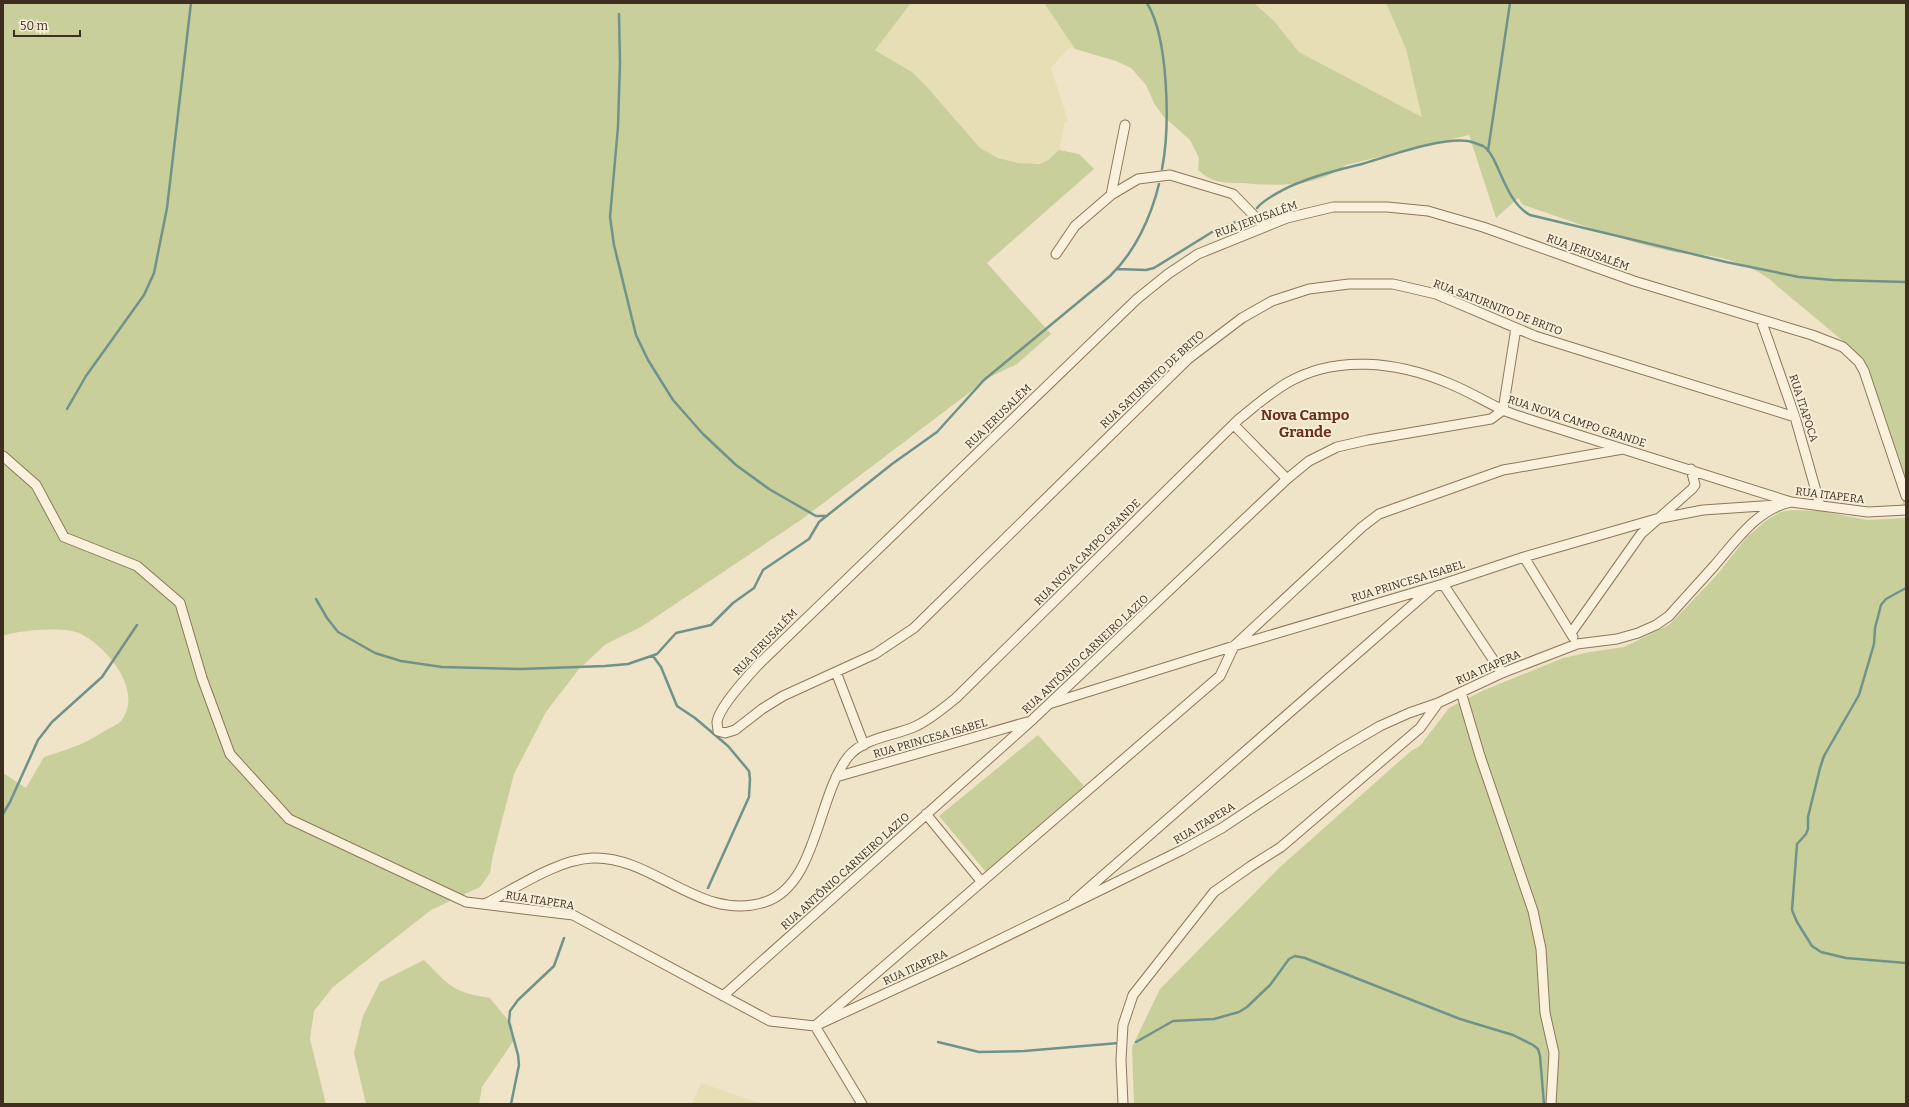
<svg xmlns="http://www.w3.org/2000/svg" width="1909" height="1107" viewBox="0 0 1909 1107" font-family="Bitter,serif">
	<style>
		.farmland { fill: #e6deb5 }
		.green { fill: #c9cf9b }
		.lines { fill: none; stroke-linecap: round; stroke-linejoin: round }
		.stream { stroke: #6f938a; stroke-width: 2.5 }
		.street-casing { stroke: #8d765c; stroke-width: 11 }
		.street { stroke: #faf1dc; stroke-width: 9 }
		.labels { text-anchor: middle; stroke-width: 4; stroke-linejoin: round; paint-order: stroke }
		.street-label { font-size: 11px; fill: #3d2e20; stroke: #f7eed8 }
		.district-label { font-size: 15px; font-weight: bold; fill: #6b2e1e; stroke: #f7eed8 }
	</style>
	<rect width="100%" height="100%" fill="#f0e4c8"/>
	<path class="farmland" d="M911,3H1044L1075,49L1069,48L1051,68L1068,121L1065,122L1059,150L1048,160L1029,165L1018,163L998,158L980,148L928,88L912,72L875,49Z
		M1254,3H1386L1406,49L1423,117L1299,52L1274,21Z
		M701,1083L762,1104H692Z"/>
	<path class="green" d="M3,3H911L875,50L912,72L928,88L980,148L998,158L1018,163L1039,164L1048,160L1059,150L1079,154L1094,169L987,263L1051,334L1017,364L990,377L801,520L641,627L606,644L579,669L546,712L514,774L493,855L490,873L480,887L431,910L333,987L314,1011L310,1039L326,1104H3V773L26,788L44,757C56,753 69,749 81,744C90,740 99,734 108,729C112,727 118,724 121,721C144,691 108,648 81,634C67,626 18,630 3,636Z
		M1044,3H1254L1274,21L1299,52L1422,117L1406,49L1386,3H1906V515L1871,380L1849,346L1777,286C1764,271 1731,259 1711,256C1697,254 1682,254 1669,251C1619,240 1571,221 1523,205L1518,198L1496,218L1469,135L1346,165C1315,188 1278,186 1241,183C1232,183 1219,183 1211,179C1206,177 1202,173 1198,170L1199,158L1190,140L1163,116L1154,103L1146,85L1131,68L1116,61L1075,49Z
		M1793,510L1821,511L1867,520L1906,518V1104H1134L1132,1047L1160,989L1280,867L1411,751L1420,746L1449,708L1482,691L1563,658L1590,652L1624,647L1669,625L1716,576L1747,537L1767,520L1780,512Z
		M1038,735L1084,786L986,872L939,816Z
		M424,960C450,986 452,992 490,998L512,1025L514,1040L482,1087L479,1104H366L354,1053L363,1016L380,982Z"/>
	<g class="lines">
		<path class="stream" d="M1147,3C1169,39 1170,128 1162,169
			M619,14L620,63L618,127L610,217L614,245L636,335L648,360L673,400L703,434L736,465L769,489L816,516H827
			M1488,151L1510,3
			M1257,208C1264,199 1289,186 1301,182C1320,174 1341,169 1362,164C1389,156 1441,137 1468,141C1473,142 1478,144 1483,146C1499,155 1503,200 1530,215L1726,262L1799,277L1833,280L1906,282
			M1117,269L1146,270L1154,268L1217,229L1241,220
			M67,409L86,376L144,295L154,273L167,208L191,3
			M1906,588L1886,599L1881,605L1875,628L1874,644L1859,695L1824,756L1820,768L1808,817V829L1806,834L1797,844L1792,910L1797,922L1812,946L1821,952L1846,958L1906,963
			M316,599L327,618L338,632L375,653L401,661L442,667L521,669L605,666L628,664L657,654L676,633L711,625L733,603L754,588L763,570L809,539L819,522L892,464L937,432L984,380L1110,276C1135,252 1151,217 1159,184
			M653,656L661,667L677,706L695,718L728,746L749,771L750,779L749,797L708,888
			M3,814L10,802L38,740L52,722L102,677L137,625
			M938,1042L979,1052L1024,1051L1119,1043
			M1136,1042L1173,1021L1214,1019L1239,1012L1247,1007L1270,985L1289,959L1295,956L1305,958L1460,1019L1513,1035L1533,1045L1538,1049L1540,1056L1544,1104
			M511,1104L519,1065L518,1055L509,1022L510,1011L518,1000L554,966L564,938"/>
		<defs>
			<path id="street" d="M1111,195L1125,125
				M1056,254L1075,226L1111,195L1138,179L1170,175L1233,194L1265,227
				M1761,320L1795,417L1820,505
				M1795,417L1535,336L1436,294L1393,284H1349L1309,289L1272,301L1242,318L1188,359L914,628L875,654L783,696L762,709L735,730L725,733L718,731C718,728 717,724 717,722C719,707 748,676 759,664L1137,299L1168,274L1198,254L1287,218L1333,207H1387L1428,211L1483,227L1634,281L1812,335L1843,347L1859,362L1864,371L1906,496
				M1234,425L1287,479
				M3,456L36,485L64,537L137,566L180,603L202,678L230,754L289,819L466,902L573,915L770,1021L815,1026L956,961L1182,850L1222,828L1339,750L1380,726L1409,713L1438,703L1502,673L1577,644L1617,639L1638,633L1656,625L1669,616C1684,599 1699,583 1714,566C1736,541 1757,509 1791,502L1868,512L1906,510
				M1524,557L1573,637
				M1443,584L1502,673
				M1571,633L1641,534L1692,489L1695,485L1691,469
				M836,672L864,745
				M1461,692L1480,756L1533,911L1541,949L1545,1013L1554,1053L1551,1104
				M1052,703L1234,646L1443,584L1524,557L1656,519L1703,510L1777,505
				M836,777L1027,722
				M926,814L981,881
				M1074,901L1432,588
				M485,904C516,888 558,859 593,858C654,856 701,923 765,902C817,885 817,797 848,757C863,738 893,736 914,727C930,720 942,709 956,698L1239,419C1255,406 1270,393 1287,383C1336,354 1398,362 1448,383C1468,391 1484,401 1503,410C1512,414 1522,417 1531,420L1791,502
				M723,996L1031,721L1287,479L1309,461L1337,447L1368,440L1491,419L1503,410L1516,328
				M862,1104L815,1026L1220,676L1234,646L1362,527L1379,514L1503,470L1623,449
				M1123,1104L1121,1060L1123,1025L1133,995L1214,892L1251,866L1281,847L1420,728L1438,703"/>
		</defs>
		<use href="#street" class="street-casing"/>
		<use href="#street" class="street"/>
	</g>
	<g class="labels">
		<g class="street-label">
			<text transform="translate(1256 219) rotate(-20)" y="4">RUA JERUSALÉM</text>
			<text transform="translate(1588 252) rotate(20)" y="4">RUA JERUSALÉM</text>
			<text transform="translate(1498 307) rotate(21)" y="4">RUA SATURNITO DE BRITO</text>
			<text transform="translate(1152 379) rotate(-43)" y="4">RUA SATURNITO DE BRITO</text>
			<text transform="translate(1804 408) rotate(72)" y="4">RUA ITAPOCA</text>
			<text transform="translate(998 416) rotate(-44)" y="4">RUA JERUSALÉM</text>
			<text transform="translate(1577 421) rotate(18)" y="4">RUA NOVA CAMPO GRANDE</text>
			<text transform="translate(1830 495) rotate(7)" y="4">RUA ITAPERA</text>
			<text transform="translate(1087 552) rotate(-45)" y="4">RUA NOVA CAMPO GRANDE</text>
			<text transform="translate(1408 581) rotate(-17)" y="4">RUA PRINCESA ISABEL</text>
			<text transform="translate(765 642) rotate(-46)" y="4">RUA JERUSALÉM</text>
			<text transform="translate(1085 654) rotate(-43)" y="4">RUA ANTÔNIO CARNEIRO LAZIO</text>
			<text transform="translate(1488 667) rotate(-24)" y="4">RUA ITAPERA</text>
			<text transform="translate(930 738) rotate(-16)" y="4">RUA PRINCESA ISABEL</text>
			<text transform="translate(1204 823) rotate(-31)" y="4">RUA ITAPERA</text>
			<text transform="translate(845 871) rotate(-42)" y="4">RUA ANTÔNIO CARNEIRO LAZIO</text>
			<text transform="translate(540 900) rotate(9)" y="4">RUA ITAPERA</text>
			<text transform="translate(915 967) rotate(-25)" y="4">RUA ITAPERA</text>
		</g>
		<g class="district-label">
			<text x="1305" y="420">Nova Campo<tspan x="1305" dy="17">Grande</tspan></text>
		</g>
	</g>
	<rect width="1909" height="1107" fill="none" stroke="#3d2e20" stroke-width="8"/>
	<path d="M14 30v6h66v-6" fill="none" stroke="#3d2e20" stroke-width="2"/>
	<text x="20" y="30" font-size="12" fill="#3d2e20" stroke="#f7eed8" stroke-width="3" paint-order="stroke">50 m</text>
</svg>
